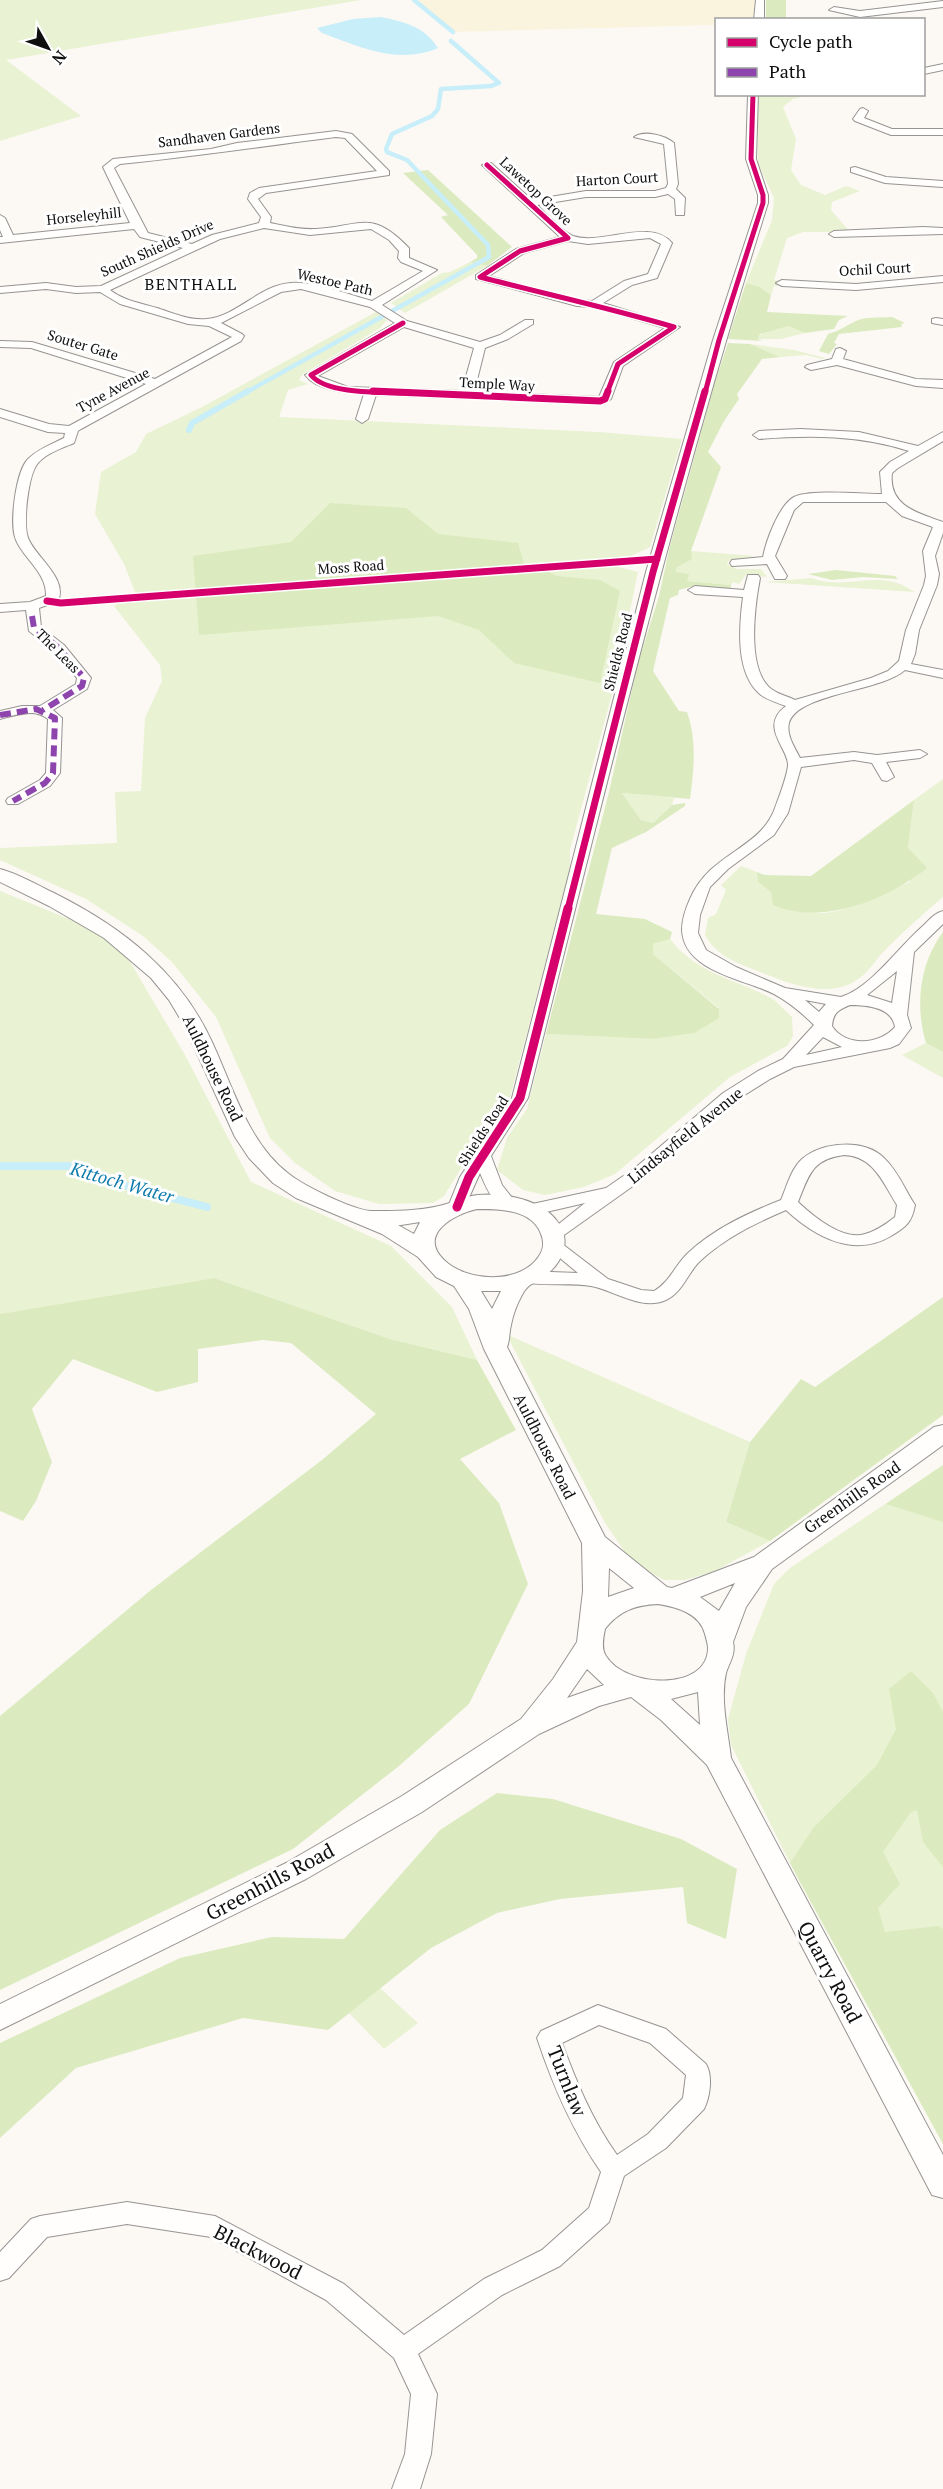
<svg xmlns="http://www.w3.org/2000/svg" width="943" height="2489" viewBox="0 0 943 2489" font-family="'PT Serif',serif">
	<style>
		.farmland { fill: #faf4df }
		.green { fill: #e9f2d2 }
		.forest { fill: #dbebbf }
		.water { fill: #c7eef9 }
		.lines { fill: none; stroke-linecap: round; stroke-linejoin: round }
		.stream-far2 { stroke: #c7eef9; stroke-width: 4.5 }
		.stream-far1 { stroke: #c7eef9; stroke-width: 6 }
		.stream { stroke: #c7eef9; stroke-width: 8 }
		.minor-casing { stroke: #969492; stroke-width: 2 }
		.tertiary-casing { stroke: #969492; stroke-width: 2 }
		.minor { fill: #fffefd; fill-rule: evenodd }
		.tertiary { fill: #fffefd; fill-rule: evenodd }
		.quiet { stroke: #8e44ad; stroke-width: 6; stroke-dasharray: 11 6; stroke-linecap: butt }
		.cycleway-far2-casing { stroke: #fff; stroke-width: 8 }
		.cycleway-far1-casing { stroke: #fff; stroke-width: 10 }
		.cycleway-casing { stroke: #fff; stroke-width: 13 }
		.cycleway-far2 { stroke: #d6006c; stroke-width: 5 }
		.cycleway-far1 { stroke: #d6006c; stroke-width: 7 }
		.cycleway { stroke: #d6006c; stroke-width: 9 }
		.labels { text-anchor: middle; stroke-width: 6; stroke-linejoin: round; paint-order: stroke }
		.far-street-label { font-size: 14px; fill: #0f0f0f; stroke: #fff }
		.far-quarter-label { font-size: 16px; letter-spacing: 1.5px; fill: #0f0f0f; stroke: #fff }
		.street-label { font-size: 16px; fill: #0f0f0f; stroke: #fff }
		.water-label { font-size: 18px; font-style: italic; fill: #0d7bac; stroke: #fff }
		.near-street-label { font-size: 20px; fill: #0f0f0f; stroke: #fff }
	</style>
	<rect width="100%" height="100%" fill="#fcf9f4"/>
	<path class="farmland" d="M414,0H756L753,19L716,20V25L453,32Z"/>
	<path class="green" d="M0,0H361L6,60L81,116L0,141Z
		M758,95H808L793,99L783,107L796,139L791,170L801,185L825,195L846,186L860,191L832,202L831,210L850,232H803L787,238L774,280L779,281L778,286H774L771,295L760,287L746,283L772,220L774,198L758,163Z
		M470,262L487,266L405,313L391,303L442,273L450,272Z
		M376,312L387,320L380,328L303,374L299,380L308,384L288,390L279,417L599,432L682,439L650,547L631,556L542,564V569L615,566L638,572L615,683L570,850V868L508,1105L472,1151L444,1196L433,1203L379,1204L335,1191L295,1163L270,1138L216,1017L172,962L143,936L86,899L0,860V848L117,843L115,792L141,791L145,718L162,681L160,665L114,606L135,592L124,564L95,514L101,472L136,452L146,434L200,408Z
		M788,326L805,333L781,339H758L760,335L768,330Z
		M750,344L794,350L825,358L822,359L806,355L780,357Z
		M691,551L755,556L728,561L727,564L737,569H761L767,577L746,575L739,584L733,582L731,585L687,581L676,573L677,567Z
		M811,578C843,589 864,575 893,582C900,583 908,588 915,592L765,582Z
		M943,779V897C923,914 904,931 885,950C877,958 870,970 861,977C831,1001 790,984 760,972C738,963 717,957 705,935L708,918L716,914L726,890L721,885L741,866L757,872L758,882C769,890 808,912 821,913C843,914 889,891 910,882L908,848L914,800Z
		M622,793L674,798L672,805L653,823L641,820Z
		M0,891L116,938L185,1055L251,1182L391,1246L452,1307L477,1360L390,1339L214,1278L0,1314Z
		M670,939C697,974 733,978 771,998C778,1002 785,1011 792,1017L793,1036L787,1046L730,1077L615,1174L584,1187L545,1195L523,1190L497,1170L507,1138L527,1109L546,1034L652,1039L719,1008L653,954V944Z
		M926,1043L943,1052V1078L902,1055Z
		M506,1334L750,1442L726,1522L770,1541L715,1571L685,1580H664L633,1564L605,1523Z
		M943,1465V2144L799,1881L731,1745L728,1719L746,1654L774,1584L790,1568Z
		M380,1988L418,2023L384,2049L349,2013Z"/>
	<path class="forest" d="M766,0H786V19H766Z
		M428,170L512,247L487,266L470,262L477,258V255L441,217L448,215L403,173Z
		M746,283L760,287L771,295L767,312L848,316L839,320L834,329L805,333L788,326L760,334L758,339L762,341L728,339Z
		M892,317L905,323L901,324L902,327L839,334L834,343L837,344L829,354L819,351L828,334C839,331 844,327 854,322C865,316 880,318 892,317Z
		M728,343L750,344L780,357L762,359L737,394L739,399L724,421L708,452L721,467L691,551L692,559L677,567L676,572L689,574L687,581L731,585V589L690,587L679,590L678,595L670,598L653,671L679,711L687,712C697,740 694,770 690,799L622,793L641,820L653,823L672,805L685,803V806L646,832L612,848L596,914L645,919L672,932L670,939L653,944V954L719,1009V1018L694,1033L652,1039L546,1034L609,792L638,663L659,596L670,546L714,385Z
		M330,503L406,508L438,534L518,543L526,572L542,569L557,576L600,580L620,591L600,683L514,663L479,630L438,616L199,635L193,556L291,542Z
		M836,570L895,576L898,579L863,577L832,580L808,574Z
		M914,800L908,848L927,868C887,900 822,926 773,905L771,892L758,882L757,872L765,875L811,876Z
		M943,932V1052L926,1043C915,1006 919,964 943,932Z
		M214,1278L390,1339L477,1360L516,1430L460,1459L499,1503L528,1584L469,1704L399,1766L293,1849L0,1990V1716L151,1590L322,1460L376,1414L291,1343L263,1340L198,1349V1382L157,1392L73,1359L32,1409L52,1462L36,1501L23,1521L0,1511V1314Z
		M943,1297V1415L770,1541L726,1522L750,1442L801,1379L815,1387Z
		M943,1465V1522L886,1504Z
		M911,1671L933,1693L943,1712V1867L923,1842L917,1810L911,1812L883,1852L900,1884L878,1908L885,1932L939,1926L943,1929V2144L790,1863L814,1827L877,1765L896,1729L889,1689Z
		M497,1793L553,1799L681,1839L737,1869L726,1939L687,1923L683,1887L560,1899L497,1913L431,1948L328,2030L243,2018L76,2068L0,2138V2043L180,1958L272,1937L344,1939L440,1830Z"/>
	<path class="water" d="M381,17C404,22 424,26 438,48C399,65 359,47 322,33L317,28L353,19Z"/>
	<g class="lines">
		<path class="stream-far2" d="M414,0L453,32
			M245,393L489,257L488,245L407,160L387,152L386,149L392,134L432,116L438,109L441,89L491,86L499,83L451,41"/>
		<path class="stream-far1" d="M189,430L192,423L248,391"/>
		<path class="stream" d="M0,1166H68L130,1187L207,1207"/>
		<defs>
			<path id="minor" d="M756,0H764V20H754Z
				M943,1V7L860,17L829,10L834,7L860,11Z
				M943,64V70L924,74V68Z
				M748,94H758L756,159L768,195V203C675,498 603,798 528,1098L491,1156L502,1185L516,1203L513,1207C495,1211 486,1187 480,1173L463,1211H451L448,1207L460,1177L512,1098L646,572L713,340L758,203V195L746,159Z
				M863,108L868,111L864,118L892,129H943V135H891L855,121L853,119L860,109Z
				M336,131L352,134L389,171V175L266,193L258,199L271,217L270,223C285,226 300,230 316,229C362,226 371,209 409,248V258L437,270L382,305L407,321L480,342L500,335L525,320H533V324L508,339L485,348L474,392L599,397L614,362L665,328L593,307L577,306L476,279V275L516,249L560,237L482,165L491,163L532,200L586,191H655L666,188L668,184L664,144L634,137C644,130 665,135 674,143L678,184L676,189L685,198L684,215H676L675,199L668,194L655,197H586L537,205C547,214 561,231 573,236C602,246 650,217 672,243L657,278L632,285L603,303L680,327L623,366L611,399L604,404L376,395L368,419L362,423L356,419L364,394C346,393 317,391 305,375L395,323L370,307L301,289L281,292L221,323L242,334L244,336L241,341L81,429L78,431L74,443C62,448 47,453 38,463C28,474 22,527 29,540C37,558 68,579 58,601L39,608L41,627L64,645L91,678L87,689L53,710L62,718L60,773L50,786L18,804H8L6,801L8,798L40,780L46,773L48,719C34,708 16,715 0,719V711L22,706H40L76,684L77,678L54,651L29,631L26,610L0,612V604L30,602L46,596C47,573 24,559 16,540C9,524 16,471 28,459C38,449 52,444 64,438L65,433L48,432L0,417V409L49,424L69,426L146,384L31,348L0,347V341L32,342L155,379L232,337L209,326L188,324L120,304L100,292L76,293L46,289L0,293V287L46,283L76,287L101,286L183,248L140,237L134,229L0,243V237H3L0,230V215L5,218L13,235L130,223L103,167L113,159L211,149L237,143ZM336,137L345,138L377,171L259,188L250,193L248,199L261,217L259,223L212,235L192,244L148,233L114,168L120,164C192,157 264,146 336,137ZM264,228L310,235L371,229L389,240L399,251L398,258L401,262L423,271L372,301C349,295 315,281 291,283C259,285 238,316 207,319C190,321 173,313 157,308C141,303 124,301 110,290L220,239ZM650,238L661,244L648,274L624,281L592,301L577,300L489,276L524,253L568,241L588,244ZM404,327L474,348L462,391L348,387L318,376Z
				M855,167L886,177L943,181V187L885,183L851,172V168Z
				M923,227L943,228V234L834,237L829,234L834,231Z
				M943,276V282L856,290L782,286L776,283L782,280L856,284Z
				M936,318L943,319V325L932,323V319Z
				M840,348L846,351L843,359L916,379L943,380V388L916,386L837,365L811,370L805,367L807,365L832,359L836,349Z
				M801,429L859,432L918,446L943,432V441L898,468L892,473C888,506 918,513 943,522V533L935,556L939,574L937,585L919,630L915,654L911,664L943,670V678L905,670C880,692 798,693 789,723C786,735 795,748 800,758L854,752L877,755L920,750L927,754L920,758L886,762L894,777L887,781L882,780L872,763L854,760L801,767L788,813L774,835L728,869L710,887L700,915L698,933L706,950L736,967L785,988L841,997C872,987 899,946 924,925C930,919 935,913 943,911V924L914,952L907,1015L911,1028L899,1044L890,1048L794,1067L770,1079L735,1101L647,1176L557,1240L608,1279L641,1290L654,1291C670,1282 675,1265 688,1253C715,1228 748,1213 781,1200C787,1186 791,1169 802,1159C823,1141 865,1139 884,1158C898,1171 905,1190 915,1205C912,1222 906,1227 891,1236C854,1258 815,1237 786,1210C756,1223 724,1238 699,1262C688,1273 682,1293 666,1300C641,1311 616,1291 591,1286C567,1282 541,1287 518,1281L515,1277L518,1273L524,1271L578,1273L549,1249L546,1245L552,1240L545,1235L585,1203L529,1216L523,1214L520,1210L523,1206L606,1188L635,1168L723,1093L758,1071L783,1059L814,1025C802,1013 789,1002 774,994C745,979 684,972 682,930C682,919 686,908 690,899C710,852 760,850 775,808C779,797 788,774 788,764C787,747 759,726 786,706C778,703 768,700 761,695C735,674 739,627 743,597L695,594L688,590L695,586L744,590L748,575H758L760,578C755,605 746,667 770,688C777,694 787,696 795,700L871,678L888,671L899,661L906,630L924,585L926,576L923,551L933,527L902,516L886,502H803L794,510L775,556L787,576L785,579H775L767,564L732,566L730,563L732,560L763,557C766,541 779,505 794,497C809,489 863,494 882,494L880,472L890,462L909,451C859,435 810,435 759,439L753,435L759,431ZM897,971L892,1003L867,995ZM805,1000L826,1004L819,1012ZM850,1005C867,1005 892,1007 895,1027C880,1045 845,1047 832,1026C833,1013 838,1010 850,1005ZM823,1037L842,1047L806,1055ZM844,1155C874,1156 883,1183 897,1205L895,1217C886,1224 876,1231 865,1234C843,1241 813,1216 798,1202C809,1175 812,1159 844,1155Z
				M598,2005L666,2029L706,2064C713,2076 710,2097 704,2109L666,2148L624,2176L609,2222L560,2266L502,2295L418,2354L437,2394L431,2454L420,2489H392L405,2454L411,2394L394,2358L326,2300L211,2237L127,2224L47,2237L9,2278L0,2281V2252L31,2219L40,2216L127,2202L215,2216L344,2284L404,2335L484,2279L542,2250L589,2208L601,2172C572,2130 553,2086 537,2038L541,2031ZM599,2025L650,2043L686,2075L683,2098L648,2134L617,2155C592,2120 577,2083 562,2043Z"/>
			<path id="tertiary" d="M0,869C19,874 37,885 54,893C122,927 180,972 212,1042C233,1087 248,1143 289,1174C304,1186 353,1210 371,1211C394,1211 417,1211 439,1206C452,1203 465,1196 478,1195C504,1193 541,1199 557,1221C572,1240 563,1262 545,1276C535,1283 528,1283 522,1295C517,1304 513,1314 511,1325C509,1332 510,1340 507,1347L605,1537L667,1587L672,1588L754,1557L934,1427L943,1425V1445L772,1569L746,1607L733,1642C736,1654 729,1663 726,1673C720,1700 728,1731 731,1758L943,2155V2198L932,2195L707,1765L661,1720L631,1697L599,1706L539,1734L422,1812L306,1879L0,2030V2004L286,1863L402,1796L521,1719L553,1679L577,1642L583,1591L582,1543L484,1349L469,1309L454,1286L436,1277L418,1257L382,1234L296,1198L273,1183L249,1158L235,1137L184,1025L169,1000L151,978L104,938L49,906L0,882ZM477,1209C499,1209 532,1209 541,1234C544,1241 544,1249 539,1256C521,1285 466,1282 444,1260C417,1234 455,1214 477,1209ZM420,1222L414,1234L398,1225H401ZM481,1291H501L492,1309ZM609,1568L634,1588L608,1597ZM735,1583L719,1611L700,1597ZM658,1604C676,1607 700,1613 705,1634C706,1638 708,1644 708,1648C708,1692 625,1688 606,1656C601,1649 603,1638 605,1629C619,1611 635,1605 658,1604ZM587,1669L604,1685L567,1698ZM698,1692L700,1725L671,1699Z"/>
		</defs>
		<use href="#minor" class="minor-casing"/>
		<use href="#tertiary" class="tertiary-casing"/>
		<use href="#minor" class="minor"/>
		<use href="#tertiary" class="tertiary"/>
		<path class="quiet" d="M32,616L34,628L59,648L84,678L82,686L43,710
			M0,715L36,709L55,718L53,773L45,783L13,801"/>
		<defs>
			<path id="cycleway-far2" d="M487,165L568,238L520,251L480,277C545,294 610,308 674,327L618,364L607,393
				M403,323L311,375C327,395 384,392 408,393
				M705,393L719,340L763,203V195L751,159L753,94"/>
			<path id="cycleway-far1" d="M373,391L600,401L605,399L608,391
				M47,601L61,603L657,559
				M568,909L653,572L705,391"/>
			<path id="cycleway" d="M457,1207L469,1177L520,1098L568,908"/>
		</defs>
		<use href="#cycleway-far2" class="cycleway-far2-casing"/>
		<use href="#cycleway-far1" class="cycleway-far1-casing"/>
		<use href="#cycleway" class="cycleway-casing"/>
		<use href="#cycleway-far2" class="cycleway-far2"/>
		<use href="#cycleway-far1" class="cycleway-far1"/>
		<use href="#cycleway" class="cycleway"/>
	</g>
	<g class="labels">
		<g class="far-street-label">
			<text transform="translate(219 135) rotate(-7)" y="5">Sandhaven Gardens</text>
			<text transform="translate(617 179) rotate(-3)" y="5">Harton Court</text>
			<text transform="translate(536 191) rotate(43)" y="5">Lawetop Grove</text>
			<text transform="translate(84 216) rotate(-6)" y="5">Horseleyhill</text>
			<text transform="translate(157 248) rotate(-24)" y="5">South Shields Drive</text>
			<text transform="translate(875 269) rotate(-3)" y="5">Ochil Court</text>
			<text transform="translate(335 282) rotate(13)" y="5">Westoe Path</text>
			<text transform="translate(83 345) rotate(17)" y="5">Souter Gate</text>
			<text transform="translate(497 384) rotate(3)" y="5">Temple Way</text>
			<text transform="translate(113 390) rotate(-28)" y="5">Tyne Avenue</text>
			<text transform="translate(351 567) rotate(-4)" y="5">Moss Road</text>
			<text transform="translate(58 651) rotate(45)" y="5">The Leas</text>
			<text transform="translate(618 652) rotate(-76)" y="5">Shields Road</text>
			<text transform="translate(483 1131) rotate(-57)" y="5">Shields Road</text>
		</g>
		<g class="far-quarter-label">
			<text x="191" y="290">BENTHALL</text>
		</g>
		<g class="street-label">
			<text transform="translate(213 1068) rotate(64)" y="6">Auldhouse Road</text>
			<text transform="translate(685 1135) rotate(-39)" y="6">Lindsayfield Avenue</text>
			<text transform="translate(545 1446) rotate(63)" y="6">Auldhouse Road</text>
			<text transform="translate(852 1497) rotate(-35)" y="6">Greenhills Road</text>
		</g>
		<g class="water-label">
			<text transform="translate(122 1183) rotate(16)" y="6">Kittoch Water</text>
		</g>
		<g class="near-street-label">
			<text transform="translate(270 1882) rotate(-28)" y="7">Greenhills Road</text>
			<text transform="translate(830 1972) rotate(62)" y="7">Quarry Road</text>
			<text transform="translate(567 2081) rotate(68)" y="7">Turnlaw</text>
			<text transform="translate(258 2252) rotate(27)" y="7">Blackwood</text>
		</g>
	</g>
	<rect x="715" y="18" width="210" height="78" fill="#ffffff" stroke="#9f9f9f" stroke-width="1.5"/>
	<rect x="727" y="38" width="30" height="9" fill="#d6006c" stroke="#9f9f9f" stroke-width="1.5"/>
	<text x="769" y="48" font-size="18" fill="#0f0f0f">Cycle path</text>
	<rect x="727" y="68" width="30" height="9" fill="#8e44ad" stroke="#9f9f9f" stroke-width="1.5"/>
	<text x="769" y="78" font-size="18" fill="#0f0f0f">Path</text>
	<g transform="translate(48 48) rotate(130)" stroke="#ffffff" stroke-width="4.5" paint-order="stroke">
	<path d="M0-4.5L10 22L0 15L-10 22Z" fill="#0f0f0f"/>
	<text y="-9" font-size="16" font-weight="bold" text-anchor="middle" fill="#0f0f0f">N</text>
	</g>
</svg>
